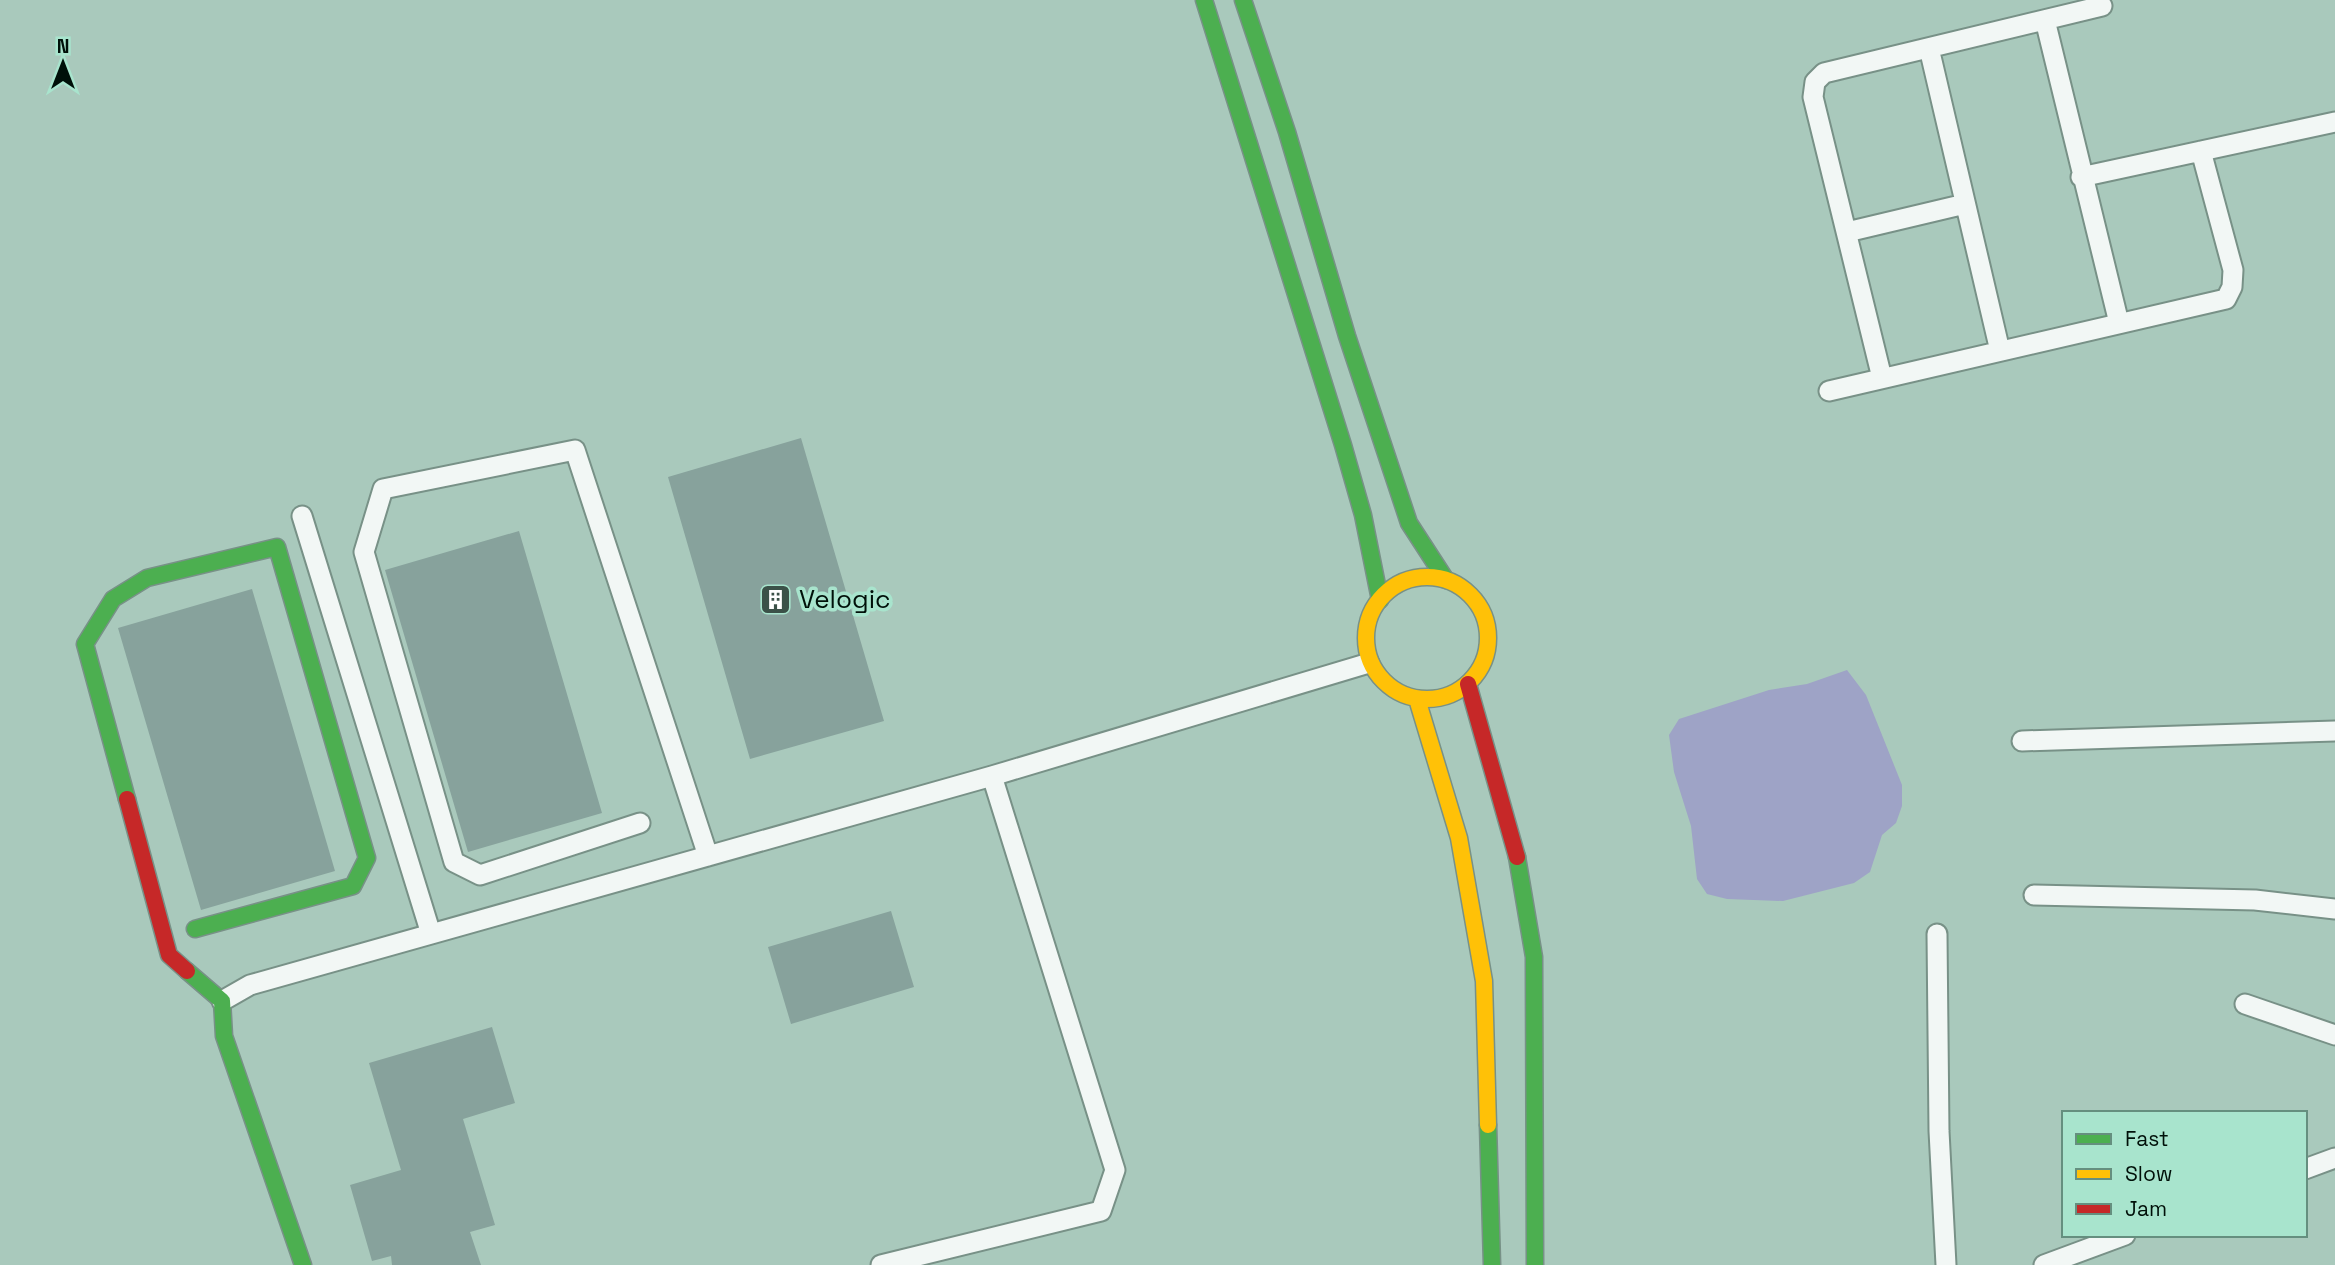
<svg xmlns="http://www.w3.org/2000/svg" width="2335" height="1265" viewBox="0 0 2335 1265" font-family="'Space Grotesk',sans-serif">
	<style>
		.water { fill: #9ea3c6 }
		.building { fill: #87a29c }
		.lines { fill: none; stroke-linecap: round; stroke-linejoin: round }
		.street-casing { stroke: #789187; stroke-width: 23 }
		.fast-casing { stroke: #789187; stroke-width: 19 }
		.slow-casing { stroke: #789187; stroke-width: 19 }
		.jam-casing { stroke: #789187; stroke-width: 19 }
		.street { stroke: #f2f7f5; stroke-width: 19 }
		.fast { stroke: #4caf50; stroke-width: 16 }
		.slow { stroke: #ffc107; stroke-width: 16 }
		.jam { stroke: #c62828; stroke-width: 16 }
		.labels { text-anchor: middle; stroke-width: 7; stroke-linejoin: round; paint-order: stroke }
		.poi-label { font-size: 26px; fill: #001009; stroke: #a8e4cd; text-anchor: start }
	</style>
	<rect width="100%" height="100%" fill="#a9c9bc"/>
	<path class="water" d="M1847,670L1866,695L1902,785V806L1896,823L1882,835L1870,872L1854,883L1783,901L1727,899L1707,894L1697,879L1691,826L1674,772L1669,735L1679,719L1769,690L1807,684Z"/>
	<path class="building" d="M801,438L884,721L750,759L668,477Z
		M519,531L602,813L468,852L385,570Z
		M252,589L335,871L201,910L118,628Z
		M891,911L914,987L791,1024L768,947Z
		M492,1027L515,1103L463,1119L495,1225L470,1232L481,1265H392L391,1256L372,1261L350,1185L401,1170L369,1063Z"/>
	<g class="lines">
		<defs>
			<path id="street" d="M2045,20L2119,323
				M1929,48L2000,351
				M2081,177L2335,122
				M1847,232L1965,204
				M1882,378L1813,97L1815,82L1824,73L2102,6
				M1829,391L2226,299L2232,287L2233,270L2201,151
				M302,516L431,934
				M2022,741L2335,731
				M640,823L480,875L454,862L364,552L383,489L575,450L708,856
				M2034,895L2255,900L2335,909
				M1937,934L1939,1131L1946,1265
				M222,1001L250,985L992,776L1369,663
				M2245,1004L2335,1035
				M2305,1169L2335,1158
				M881,1265L1101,1211L1115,1170L992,776
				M2044,1265L2125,1235"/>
			<path id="fast" d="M1204,0L1343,445L1363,515L1380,600
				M1243,0L1287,132L1347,336L1409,523L1446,580
				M127,799L85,644L113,599L147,578L277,547L367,858L353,886L195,929
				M1517,857L1534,957L1535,1265
				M187,971L222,1001L224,1036L303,1265
				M1488,1125L1492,1265"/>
			<path id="slow" d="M1366 638a61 61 0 1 1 122 0a61 61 0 1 1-122 0Z
				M1417,699L1459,838L1484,981L1488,1125"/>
			<path id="jam" d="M1468,684L1517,857
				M127,799L169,955L187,971"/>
		</defs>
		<use href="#street" class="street-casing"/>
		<use href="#fast" class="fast-casing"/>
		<use href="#slow" class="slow-casing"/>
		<use href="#jam" class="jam-casing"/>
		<use href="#street" class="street"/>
		<use href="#fast" class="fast"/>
		<use href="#slow" class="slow"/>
		<use href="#jam" class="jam"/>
	</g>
	<defs>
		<symbol id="building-square" viewBox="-11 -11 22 22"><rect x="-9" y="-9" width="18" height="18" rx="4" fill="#3b5148" stroke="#a8e4cd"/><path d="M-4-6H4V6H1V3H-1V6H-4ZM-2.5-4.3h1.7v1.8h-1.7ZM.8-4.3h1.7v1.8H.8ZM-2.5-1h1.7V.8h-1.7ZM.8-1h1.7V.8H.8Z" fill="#fff"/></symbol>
	</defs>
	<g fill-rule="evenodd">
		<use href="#building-square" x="758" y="582" width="35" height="35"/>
	</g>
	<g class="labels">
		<g class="poi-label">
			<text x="799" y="608">Velogic</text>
		</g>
	</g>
	<rect x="2062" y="1111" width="245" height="126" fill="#a8e4cd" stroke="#658f7f" stroke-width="2"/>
	<rect x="2076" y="1134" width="35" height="10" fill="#4caf50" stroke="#658f7f" stroke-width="2"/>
	<text x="2125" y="1146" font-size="21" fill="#001009">Fast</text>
	<rect x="2076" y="1169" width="35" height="10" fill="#ffc107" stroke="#658f7f" stroke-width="2"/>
	<text x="2125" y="1181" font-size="21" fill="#001009">Slow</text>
	<rect x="2076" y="1204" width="35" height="10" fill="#c62828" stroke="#658f7f" stroke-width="2"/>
	<text x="2125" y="1216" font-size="21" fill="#001009">Jam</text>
	<g transform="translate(63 63)" stroke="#a8e4cd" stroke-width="5" paint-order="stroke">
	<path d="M0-5L12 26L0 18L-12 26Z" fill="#001009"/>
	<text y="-10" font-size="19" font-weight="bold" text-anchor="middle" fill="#001009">N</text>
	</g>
</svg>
